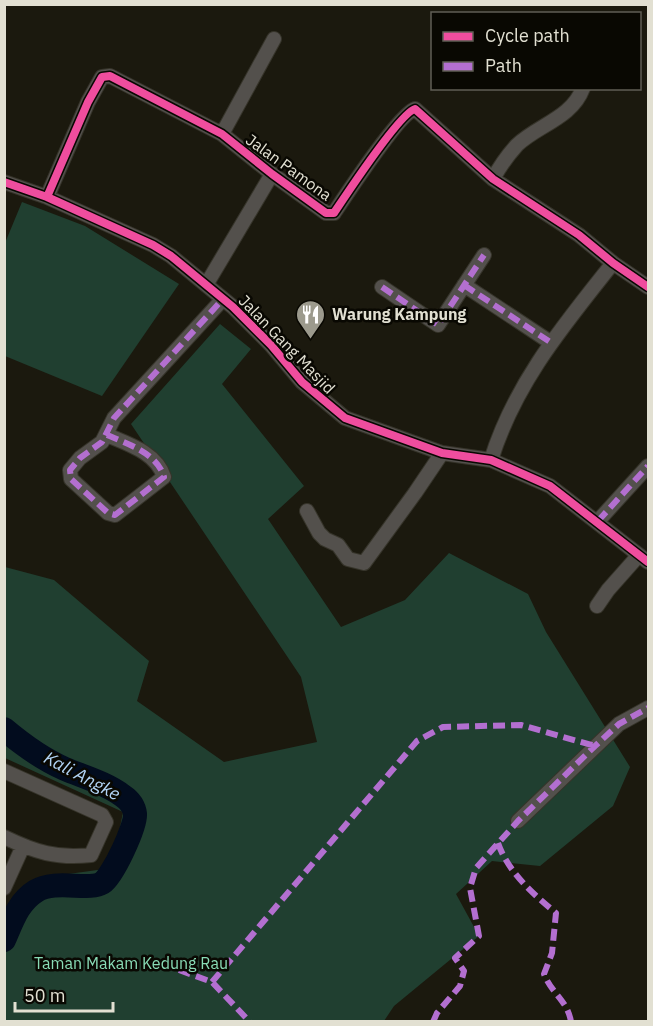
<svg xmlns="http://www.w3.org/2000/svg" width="653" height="1026" viewBox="0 0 653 1026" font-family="'IBM Plex Sans',sans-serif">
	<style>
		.green { fill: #203f30 }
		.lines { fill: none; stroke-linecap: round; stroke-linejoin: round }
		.river { stroke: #020c1e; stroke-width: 24 }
		.minor-casing { stroke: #36342a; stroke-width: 16 }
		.minor { stroke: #53504c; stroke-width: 14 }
		.quiet { stroke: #b36fd0; stroke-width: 6; stroke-dasharray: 12 6; stroke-linecap: butt }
		.cycleway-casing { stroke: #090802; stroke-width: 11 }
		.cycleway { stroke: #ef4d9e; stroke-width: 8 }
		.labels { text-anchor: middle; stroke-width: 5; stroke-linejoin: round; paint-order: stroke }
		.street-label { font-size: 16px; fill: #e2e0d2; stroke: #090802 }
		.poi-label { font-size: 16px; font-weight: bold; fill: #e2e0d2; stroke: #090802; text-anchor: start }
		.park-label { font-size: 16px; fill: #89dcb6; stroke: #090802 }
		.water-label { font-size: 18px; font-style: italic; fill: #b1d3f4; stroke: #090802 }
	</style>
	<rect width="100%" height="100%" fill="#1b190e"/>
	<path class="green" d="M22,202L85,226L179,284L102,396L5,356V243Z
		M220,324L251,349L222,384L304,486L268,519L341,627L405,600L449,553L528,594L546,632L630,767L613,806L540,866L492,861L456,894L479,936L394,1006L384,1021L5,1022L4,918L6,913L39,878L112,868L123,812L5,758V567L54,580L149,661L137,701L224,762L317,742L301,677L131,424Z"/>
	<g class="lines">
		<path class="river" d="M4,729C23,745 42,759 65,769C84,777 106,783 123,796C129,800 134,806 135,814C136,826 113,876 102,883C89,891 55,879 36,891C18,902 12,922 4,940"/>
		<defs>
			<path id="minor" d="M222,134L274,39
				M493,179C500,166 507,156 517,145C538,125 572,118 583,88
				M4,182L47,197L153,245L171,256L233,307L271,345L302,382L345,418L442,453L491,460L550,486L648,562
				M47,197L88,102L102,77L110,76L222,134L272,174L326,213H334C346,195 400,113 415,109L493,179L579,235L613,263L648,287
				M206,285L272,174
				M464,285L550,342
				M382,287L438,325L484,255
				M107,435C128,444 157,453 164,477L115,515L108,513L71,479L70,470L80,458L102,442L114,418L223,299
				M491,460C515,383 563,326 613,263
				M307,511L319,533L325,539L338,545L348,559L364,563L415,493L442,453
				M598,521L648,466
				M597,606L608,590L639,555
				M4,771L102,815L106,822L91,855C57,859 35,852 4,837
				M518,821L619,724L648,708
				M4,888L23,846"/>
		</defs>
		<use href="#minor" class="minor-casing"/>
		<use href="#minor" class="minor"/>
		<path class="quiet" d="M464,285L550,342
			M382,287L438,325L484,255
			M107,435C128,444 157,453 164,477L115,515L108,513L71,479L70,470L80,458L102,442L114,418L223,299
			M598,521L648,466
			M498,843C508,872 533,894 556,913L552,953L544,974C552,994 568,1001 571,1022
			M179,970L212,982L250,1022
			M212,982L417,741L443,727L521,725L595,746
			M433,1022L437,1013L460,986L464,971L455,958L479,936L470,888L476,868L518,821L595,746L619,724L648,708"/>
		<defs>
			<path id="cycleway" d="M4,182L47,197L153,245L171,256L233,307L271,345L302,382L345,418L442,453L491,460L550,486L648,562
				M47,197L88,102L102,77L110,76L222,134L272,174L326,213H334C346,195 400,113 415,109L493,179L579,235L613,263L648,287"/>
		</defs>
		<use href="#cycleway" class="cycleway-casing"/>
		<use href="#cycleway" class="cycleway"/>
	</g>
	<defs>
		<symbol id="restaurant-pin" viewBox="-11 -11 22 30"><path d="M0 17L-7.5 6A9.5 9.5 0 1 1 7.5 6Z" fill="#9c9a8d" stroke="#090802"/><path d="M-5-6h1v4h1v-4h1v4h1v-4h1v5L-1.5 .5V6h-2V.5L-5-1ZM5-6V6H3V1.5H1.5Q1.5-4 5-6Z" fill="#fff"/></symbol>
	</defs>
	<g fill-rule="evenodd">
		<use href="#restaurant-pin" x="294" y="298" width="33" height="45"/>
	</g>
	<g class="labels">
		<g class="street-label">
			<text transform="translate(289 167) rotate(36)" y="6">Jalan Pamona</text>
			<text transform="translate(287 344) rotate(46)" y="6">Jalan Gang Masjid</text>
		</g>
		<g class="poi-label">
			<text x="332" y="320">Warung Kampung</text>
		</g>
		<g class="park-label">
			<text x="131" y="969">Taman Makam Kedung Rau</text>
		</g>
		<g class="water-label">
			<text transform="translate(82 776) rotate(28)" y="6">Kali Angke</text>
		</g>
	</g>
	<rect width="653" height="1026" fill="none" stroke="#e2e0d2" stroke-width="12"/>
	<rect x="431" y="12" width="210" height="78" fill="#090802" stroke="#605e55" stroke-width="1.5"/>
	<rect x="443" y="32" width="30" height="9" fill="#ef4d9e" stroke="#605e55" stroke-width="1.5"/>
	<text x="485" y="42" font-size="18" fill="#e2e0d2">Cycle path</text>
	<rect x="443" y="62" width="30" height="9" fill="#b36fd0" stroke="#605e55" stroke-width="1.5"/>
	<text x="485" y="72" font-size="18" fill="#e2e0d2">Path</text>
	<path d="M15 1002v9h98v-9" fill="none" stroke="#e2e0d2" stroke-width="3"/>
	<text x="24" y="1002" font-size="18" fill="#e2e0d2" stroke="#090802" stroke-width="4.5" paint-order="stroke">50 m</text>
</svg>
